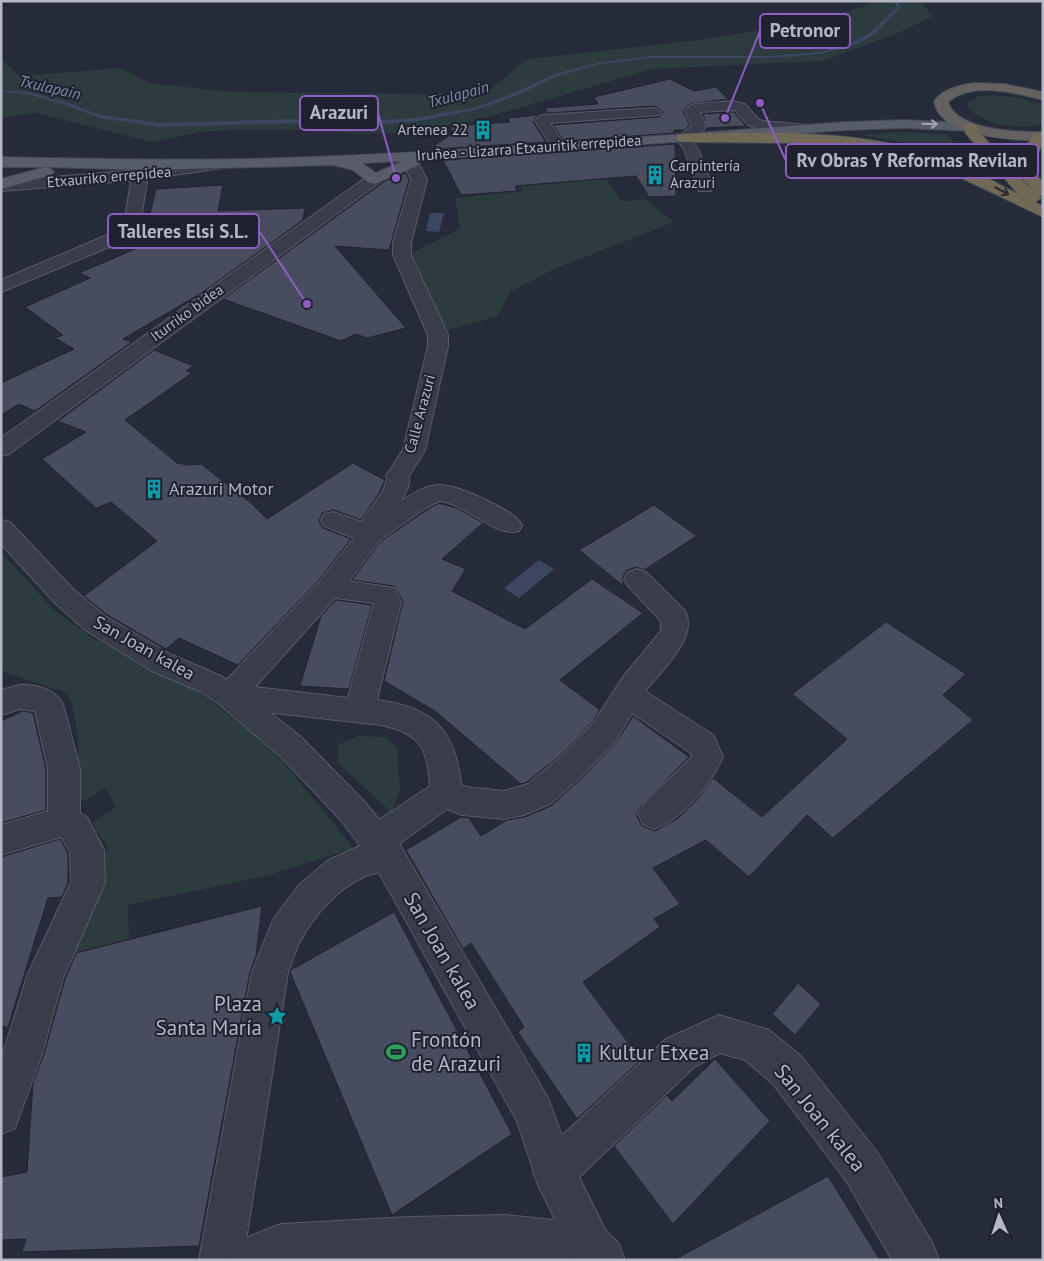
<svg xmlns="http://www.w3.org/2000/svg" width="1044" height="1261" viewBox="0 0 1044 1261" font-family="'PT Sans',sans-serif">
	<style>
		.green { fill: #2b3b3e }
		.water { fill: #3c4661 }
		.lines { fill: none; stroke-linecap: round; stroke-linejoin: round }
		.stream { fill: #3c4661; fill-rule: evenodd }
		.building { fill: #474d5e; stroke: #202431 }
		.pedestrian-casing { stroke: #575b68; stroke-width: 2 }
		.minor-casing { stroke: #575b68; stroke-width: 2 }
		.tertiary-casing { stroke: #575b68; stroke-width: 2 }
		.primary-casing { stroke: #424653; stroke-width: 2 }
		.trunk-casing { stroke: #444855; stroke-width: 2 }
		.motorway-casing { stroke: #444855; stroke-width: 2 }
		.pedestrian { fill: #393d4a; fill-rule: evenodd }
		.minor { fill: #393d4a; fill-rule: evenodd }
		.tertiary { fill: #393d4a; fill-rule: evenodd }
		.primary { fill: #575c6a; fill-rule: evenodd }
		.trunk { fill: #636260; fill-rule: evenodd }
		.motorway { fill: #6f6956; fill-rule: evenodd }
		.oneway { stroke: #a1a6b3 }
		.oneway2 { stroke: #262933 }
		.labels { text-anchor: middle; stroke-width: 4; stroke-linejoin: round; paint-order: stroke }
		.far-poi-label { font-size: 15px; fill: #b4b8c5; stroke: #1e222f; text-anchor: end }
		.far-street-label { font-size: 15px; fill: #b4b8c5; stroke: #1e222f }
		.far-water-label { font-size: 16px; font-style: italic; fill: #7f8baa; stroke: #1e222f }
		.poi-label { font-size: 18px; fill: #b4b8c5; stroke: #1e222f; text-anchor: start }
		.street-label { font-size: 18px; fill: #b4b8c5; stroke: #1e222f }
		.near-street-label { font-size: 21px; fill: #b4b8c5; stroke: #1e222f }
		.near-poi-label { font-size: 21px; fill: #b4b8c5; stroke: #1e222f; text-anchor: start }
		.leader { fill: none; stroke: #8f5dc1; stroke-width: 2 }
		.callout-dot { fill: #8f5dc1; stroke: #1e222f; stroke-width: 2 }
		.callout { fill: #1e222f; stroke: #8f5dc1; stroke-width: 2 }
		.callout-label { font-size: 19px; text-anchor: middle; font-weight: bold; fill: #b4b8c5 }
	</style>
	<rect width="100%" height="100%" fill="#252b39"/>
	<path class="green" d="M870,1H920L933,16L896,34L823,61L652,69L471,122L399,133L356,134L322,130H233L200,132L152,142L36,113L1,118V59L20,76L121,68L149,83L231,92L429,94L491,89L527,59L691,41L770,29L844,12L866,6Z
		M991,95L1017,97L1042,104L1043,124C1020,130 985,126 968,108V103L979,96Z
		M897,132L947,134L970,160L922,146L862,135Z
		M606,179L621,201L646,200L674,222L552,270L510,292L498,316L446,331L412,253L460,229L455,198L523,191L522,186Z
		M1,552L54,610L92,638L159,667L207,698L262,741L281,760L354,848L266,876L128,905L129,939L65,955L104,869L107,846L92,823L116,807L105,788L80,803C76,765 83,728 67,693L1,671Z
		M358,736L386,737L397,747L400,789L392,813L338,763V745Z"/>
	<path class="water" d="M430,213H444L439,232L426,231Z
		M539,560L554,569L519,598L504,588Z"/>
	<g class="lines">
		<path class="stream" d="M893,1H897L901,7L875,34L855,45L820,54L770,58H651L601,64L558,76L520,94L480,109L414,122L347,126L298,123L160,127L99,118L63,104L27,94L1,92V90L29,92L67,102L100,115L160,123L298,119L347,122L414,118L477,107L516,92L554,74L601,62L651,56H770L820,52L851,43L871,32L897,7Z"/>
	</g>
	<path class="building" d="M670,79L694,91L716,87L728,99L690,104L683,111L690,125L684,130H674V133L564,141L553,125L659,117L663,112L654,106L547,113L545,108L598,104L594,97Z
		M734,112L746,126L707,128L703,114Z
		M537,115L533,122L546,142L437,149L435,145L453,133L450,126L510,122L508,118Z
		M675,144L676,196L649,197L636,176L515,186L517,191L461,195L443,160Z
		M406,173L409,180L389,250L335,246L406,328L367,338L356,334L341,341L223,299L385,181Z
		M223,185L218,211L305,208L303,220L203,292L123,339L132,342L35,411L19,404L1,415V383L74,349L55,338L63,335L25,307L90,278L79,273L142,246L156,189Z
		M154,350L193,366L186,371L192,373L125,420L177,463L188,465L201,464L251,503L267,519L353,463L385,480L379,493L361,520L334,510L322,513L319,521L323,528L351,539L319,580L238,665L179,638L166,649L106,614L84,596L157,541L111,502L96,508L42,459L86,432L58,421Z
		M439,503L459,509L483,523L442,559L466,569L452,591L525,629L592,579L643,613L560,680L600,710L593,721L562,754L527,782L521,784L435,711L384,681L403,601L394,586L352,580L380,542L425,511Z
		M654,505L697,536L644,570L636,567L627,570L622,578L624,583L621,584L579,550Z
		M336,600L372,605L349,689L300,686L321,616Z
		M886,622L966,674L943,695L973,720L833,838L807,815L749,877L706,840L653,868L680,904L654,919L660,927L583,982L641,1060L577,1119L518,1032L524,1027L471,943L463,949L406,850L461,817L469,818L481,836L507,820L525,817L551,806L586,774L617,741L633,716L689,757L641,806L636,815L642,826L655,831L677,819L696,801L713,778L762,817L847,739L792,694Z
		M23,711L33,713L46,769V810L1,823V721Z
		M60,839L68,853V883L62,897L48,898L8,1027L1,1026V857Z
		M262,906L256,956L250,972L199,1246L22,1252L26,1239L1,1240V1177L27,1172L33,1083L44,1054L65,979L76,953Z
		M394,912L512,1134L392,1215L290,972L291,970Z
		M798,983L821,1004L795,1035L772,1014Z
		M715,1059L770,1121L673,1224L614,1146L667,1095L672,1101Z
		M828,1176L880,1260H674Z"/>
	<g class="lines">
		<defs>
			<path id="pedestrian" d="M412,158L417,160L427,180L411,243V255L448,335V346L425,450L406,481L398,484L390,481L386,476L403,450L428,346V335L393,255V243L411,180L404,163L407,160Z
				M388,840L400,845L405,856L400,867C389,871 377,872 366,876C338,887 313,917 299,943C295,952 292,963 288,972L243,1260H199L252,972L273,920L298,886L327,861L364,844Z"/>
			<path id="minor" d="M732,101L745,104L758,119L763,121L806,125L811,126L813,129L811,132L806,133L756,128L748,125L735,110L700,112L706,126L702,133L691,139L698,149L713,188L711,191H699L684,149L676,138L692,126L685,111L691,105L696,104Z
				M654,108L661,112L659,115L550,123L566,147L564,150H554L535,121L539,116L544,115Z
				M140,170L145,172L148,175L140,225L131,238L1,292V280L119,230L124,224L132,175L135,172Z
				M398,468L406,471C413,482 407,491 401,501C412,494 426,485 440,485C458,485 514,510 522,525L519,531C494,538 466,503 439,501L424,509L379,541L349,581L394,588L401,602L377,700C432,707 455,729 461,784L466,787L504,791L528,784L563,755L594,722L623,677L661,631V621L628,586L624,579L628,572L637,569L646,572L685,611C699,637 661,671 645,691L713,735L723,757C710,785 684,818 654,829L643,824L638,814C647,795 677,775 692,756L691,753L632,713L616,740L585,773L550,804L524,815L504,819L462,815L447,809L388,852L376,856L364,852L359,841L364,830L430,786C427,747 421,734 381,725L229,708L219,704L214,696L219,688L320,581L354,538L324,526L321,520L324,514L333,512L362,522C368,510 377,502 383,490C387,484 386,477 390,471ZM335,598L374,603L348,698L255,687Z
				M20,685C35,684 55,689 63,704L80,769V813L87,817L104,850L105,883L63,978L42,1054L15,1128L1,1134V1060L27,976L71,882L70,852L61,837L1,855V825L48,811V769L35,711L20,709L1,715V690Z
				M719,1015L769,1030L801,1056L877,1152L933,1244L939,1260H892L847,1182L773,1084L745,1060L720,1053L694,1067L569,1187L554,1193L539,1187L533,1172L539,1157L666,1039Z
				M506,1215L591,1224L606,1231L613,1246L607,1260H224L230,1244L281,1224L409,1217Z"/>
			<path id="tertiary" d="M217,160L222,162L225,165L222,168L140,180L1,191V181L140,170Z
				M374,174L380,176L382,179L380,182L9,454L1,456V438L368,176Z
				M1,520L10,522L73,589L105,616L172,655L221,676L239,688L301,737L362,799L400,845L548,1098L572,1163L606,1231L619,1244L625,1260H575L539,1187L517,1121L376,867L340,819L279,755L219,704L201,692L152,671L85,630L55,603L1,544Z"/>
			<path id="primary" d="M904,120L970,123L975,124L977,127L975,130L970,131L904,128L846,130L418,160L420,163L417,166L374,184L368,182L353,170L333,165L150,170L46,167L51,169L54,172L51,175L1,189V179L46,167H1V157C95,159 188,161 282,158C470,152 658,135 846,122ZM403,161L376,173L362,163Z"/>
			<path id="trunk" d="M975,83L1005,84L1043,92V100C1014,93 973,81 948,102C958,131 1017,132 1043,132V140C1016,141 954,137 938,112C936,109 935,105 934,101C944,88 960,85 975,83Z"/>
			<path id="motorway" d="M970,123L975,124L980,133L1028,186L1033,190L1021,177L1016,165L1034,133H1043V143L1032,165L1036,175L1043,182V196L1039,195L1041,198L1035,202L1043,206V217L938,167L897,154L868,149L807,143L683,142L678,141L676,138L678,135L683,134C767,132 855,129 936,155C965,165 991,180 1018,194L967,135L963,127L965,124Z"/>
		</defs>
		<use href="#pedestrian" class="pedestrian-casing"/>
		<use href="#minor" class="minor-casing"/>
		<use href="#tertiary" class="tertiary-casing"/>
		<use href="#primary" class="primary-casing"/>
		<use href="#trunk" class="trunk-casing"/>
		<use href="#motorway" class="motorway-casing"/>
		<use href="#pedestrian" class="pedestrian"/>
		<use href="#minor" class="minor"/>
		<use href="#tertiary" class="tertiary"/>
		<use href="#primary" class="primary"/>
		<use href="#trunk" class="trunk"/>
		<use href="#motorway" class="motorway"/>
	</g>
	<defs><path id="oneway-shaft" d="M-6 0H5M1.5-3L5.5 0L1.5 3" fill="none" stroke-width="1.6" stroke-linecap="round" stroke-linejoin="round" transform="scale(1.25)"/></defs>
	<use class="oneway" href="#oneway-shaft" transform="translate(930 124) rotate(2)"/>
	<use class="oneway2" href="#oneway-shaft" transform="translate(1002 191) rotate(28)"/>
	<defs>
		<symbol id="building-bare" viewBox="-9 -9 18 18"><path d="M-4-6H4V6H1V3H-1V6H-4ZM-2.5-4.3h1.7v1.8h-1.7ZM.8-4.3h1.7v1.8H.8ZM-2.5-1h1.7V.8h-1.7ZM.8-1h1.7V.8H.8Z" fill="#0f9aa8" stroke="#1e222f" stroke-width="2.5" paint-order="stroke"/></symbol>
		<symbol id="sight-bare" viewBox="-9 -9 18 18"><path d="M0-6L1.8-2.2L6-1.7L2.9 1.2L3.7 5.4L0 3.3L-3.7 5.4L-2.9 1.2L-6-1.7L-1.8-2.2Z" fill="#0f9aa8" stroke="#1e222f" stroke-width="2.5" paint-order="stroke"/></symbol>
		<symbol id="stadium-bare" viewBox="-9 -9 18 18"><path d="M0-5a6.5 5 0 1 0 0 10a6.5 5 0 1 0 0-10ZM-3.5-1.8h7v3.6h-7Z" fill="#2e9e5b" stroke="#1e222f" stroke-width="2.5" paint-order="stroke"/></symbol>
	</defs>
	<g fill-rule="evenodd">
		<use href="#building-bare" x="469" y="116" width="28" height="28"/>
		<use href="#building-bare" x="641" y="161" width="28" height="28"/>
		<use href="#building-bare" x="140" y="475" width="28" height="28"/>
		<use href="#sight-bare" x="263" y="1002" width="28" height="28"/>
		<use href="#stadium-bare" x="382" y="1038" width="28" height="28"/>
		<use href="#building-bare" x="570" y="1039" width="28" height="28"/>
	</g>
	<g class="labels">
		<g class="far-poi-label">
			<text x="468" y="135">Artenea 22</text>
			<text x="670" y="171" text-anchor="start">Carpintería<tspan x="670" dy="17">Arazuri</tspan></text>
		</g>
		<g class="far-street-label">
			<text transform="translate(529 148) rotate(-4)" y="5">Iruñea - Lizarra Etxauritik errepidea</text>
			<text transform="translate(109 177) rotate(-5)" y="5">Etxauriko errepidea</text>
			<text transform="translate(187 313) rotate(-36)" y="5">Iturriko bidea</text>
			<text transform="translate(420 414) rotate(-75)" y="5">Calle Arazuri</text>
		</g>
		<g class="far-water-label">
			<text transform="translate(50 87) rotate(13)" y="6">Txulapain</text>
			<text transform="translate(458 94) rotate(-15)" y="6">Txulapain</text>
		</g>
		<g class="poi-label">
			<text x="169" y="495">Arazuri Motor</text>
		</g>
		<g class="street-label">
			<text transform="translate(144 648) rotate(29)" y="6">San Joan kalea</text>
		</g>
		<g class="near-street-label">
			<text transform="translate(442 951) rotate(60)" y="7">San Joan kalea</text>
			<text transform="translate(820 1118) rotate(51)" y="7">San Joan kalea</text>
		</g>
		<g class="near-poi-label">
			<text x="262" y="1011" text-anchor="end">Plaza<tspan x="262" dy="24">Santa María</tspan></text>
			<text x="411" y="1047">Frontón<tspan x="411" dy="24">de Arazuri</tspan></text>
			<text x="599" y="1060">Kultur Etxea</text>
		</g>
	</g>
	<path class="leader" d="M725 118L760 31M396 178L378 113M760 103L786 161M307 304L259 231"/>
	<g class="callout-dot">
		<circle cx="725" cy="118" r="5"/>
		<circle cx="396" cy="178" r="5"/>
		<circle cx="760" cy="103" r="5"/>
		<circle cx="307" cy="304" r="5"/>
	</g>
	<g class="callout">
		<rect x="760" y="14" width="90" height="34" rx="5"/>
		<rect x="300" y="96" width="78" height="34" rx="5"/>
		<rect x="786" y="144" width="252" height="34" rx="5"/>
		<rect x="108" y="214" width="151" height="34" rx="5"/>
	</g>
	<g class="callout-label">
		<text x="805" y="37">Petronor</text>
		<text x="339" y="119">Arazuri</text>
		<text x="912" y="167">Rv Obras Y Reformas Revilan</text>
		<text x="183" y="238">Talleres Elsi S.L.</text>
	</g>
	<rect width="1044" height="1261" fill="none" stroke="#b4b8c5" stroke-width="5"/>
	<g transform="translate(999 1216) rotate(357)" stroke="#1e222f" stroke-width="4" paint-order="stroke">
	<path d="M0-4L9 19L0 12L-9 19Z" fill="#b4b8c5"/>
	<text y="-8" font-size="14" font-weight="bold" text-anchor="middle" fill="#b4b8c5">N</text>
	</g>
</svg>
